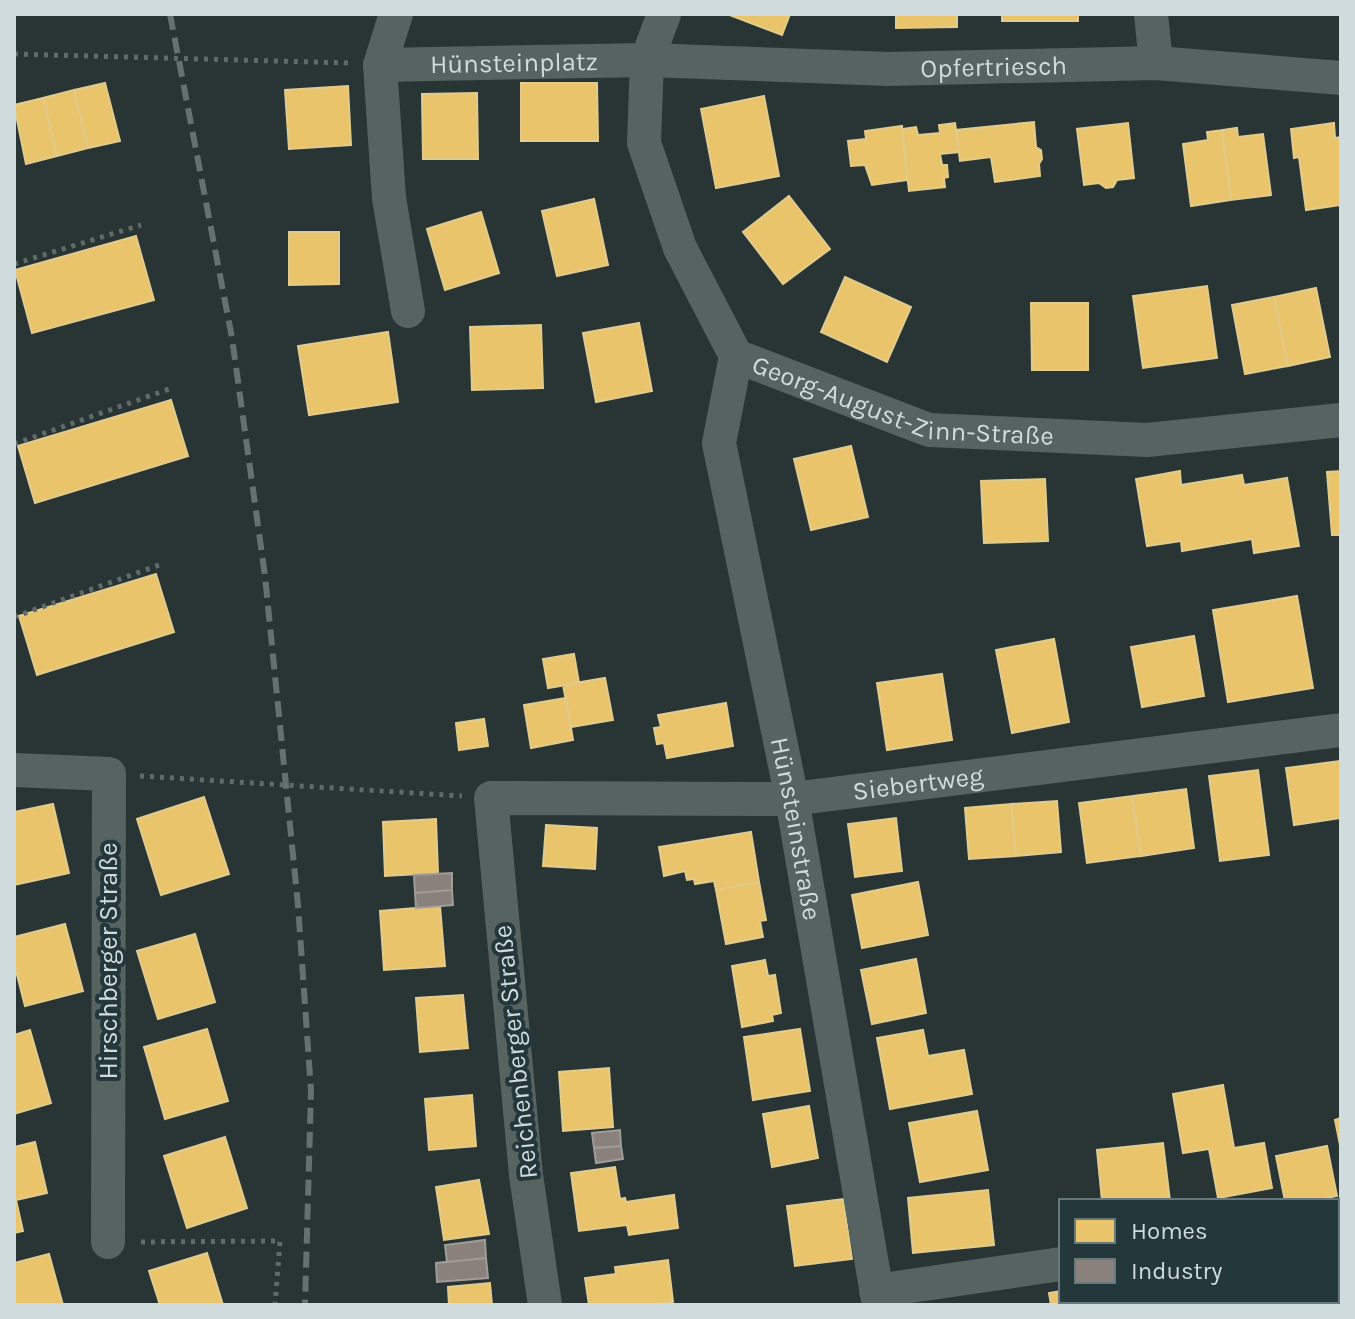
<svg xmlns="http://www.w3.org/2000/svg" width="1355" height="1319" viewBox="0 0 1355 1319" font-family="Karla,sans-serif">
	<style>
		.homes { fill: #e9c46a; stroke: #e1cb8c; stroke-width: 2 }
		.industry { fill: #8a817c; stroke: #9f9c99; stroke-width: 2 }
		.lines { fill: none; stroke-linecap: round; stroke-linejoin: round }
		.path { stroke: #5f6a69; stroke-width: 5; stroke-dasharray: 4 6; stroke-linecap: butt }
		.minor { stroke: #576361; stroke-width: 34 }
		.rail { stroke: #667070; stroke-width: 6; stroke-dasharray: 16 8; stroke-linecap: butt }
		.labels { text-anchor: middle; stroke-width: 8; stroke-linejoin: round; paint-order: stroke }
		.street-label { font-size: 26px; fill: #cfdbdc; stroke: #24373a }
	</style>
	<rect width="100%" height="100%" fill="#293435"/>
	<path class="homes" d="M727,14H790L782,35Z
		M896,14H957V27L896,28Z
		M1002,14H1078V21H1002Z
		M105,83L120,141L88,148L74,90Z
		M521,83H597L598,141H521Z
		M348,86L351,145L289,149L285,90Z
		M74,90L88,148L57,156L43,98Z
		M477,93L478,159H423L422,94Z
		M764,96L779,176L716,188L701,109Z
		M43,98L57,156L26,164L14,105Z
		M1034,122L1036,147L1041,150L1042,159L1039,164L1040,176L995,182L991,157L960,161L956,130Z
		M955,123L959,152L940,154L942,165H947L948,177L944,178L945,187L909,191L902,129L916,127L918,135L940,133L939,125Z
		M1128,123L1134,178L1117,180L1113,187L1106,188L1099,183L1084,185L1077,129Z
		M1334,123L1335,138L1341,137V205L1306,210L1299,157L1294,158L1291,129Z
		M902,126L908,180L872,185L865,165L851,166L848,141L866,139L865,131Z
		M1237,128L1238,137L1263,134L1271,195L1231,200L1222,130Z
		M1222,130L1231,200L1191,206L1183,144L1208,140L1207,132Z
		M789,196L830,249L783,284L743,232Z
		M594,199L608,265L557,276L542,211Z
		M481,212L499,273L445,290L427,229Z
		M289,232H339V284L289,285Z
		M136,236L154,300L32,333L15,270Z
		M845,277L911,307L887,362L821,332Z
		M1207,286L1217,358L1143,368L1133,296Z
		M1316,288L1330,357L1288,366L1274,297Z
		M1274,297L1288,366L1245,374L1232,305Z
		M1031,303H1088V370H1032Z
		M639,323L652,391L596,402L583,333Z
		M541,325L543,388L472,390L470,327Z
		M388,332L398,402L309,415L298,346Z
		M171,400L188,456L35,503L18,446Z
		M851,446L868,517L811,530L794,459Z
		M1180,471L1181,485L1242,475L1244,485L1287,478L1299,546L1254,553L1252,539L1182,551L1181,541L1147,546L1136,479Z
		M1341,471V535H1332L1327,472Z
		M1045,479L1048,541L984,543L981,481Z
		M156,574L174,632L37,675L19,616Z
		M1297,596L1313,688L1228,702L1213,610Z
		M1194,636L1204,696L1142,707L1131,647Z
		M1054,639L1069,722L1012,733L996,650Z
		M574,654L579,683L548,688L543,659Z
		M942,674L952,740L887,750L877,683Z
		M605,678L613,720L571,727L563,685Z
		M566,698L573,740L531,748L524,705Z
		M726,703L733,746L667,758L664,743L657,744L654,728L661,727L658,715Z
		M484,719L488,746L459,750L456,723Z
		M1341,761V818L1294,825L1286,768Z
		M1258,770L1269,855L1220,861L1209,776Z
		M1186,789L1194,848L1141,856L1132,796Z
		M1132,796L1141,856L1087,863L1079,803Z
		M204,797L229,874L161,895L137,819Z
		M1057,801L1061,852L1016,856L1011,804Z
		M53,804L69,873L14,885V812Z
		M1011,804L1016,856L969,859L965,808Z
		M896,818L902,871L855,877L848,824Z
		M436,819L438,873L385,876L383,822Z
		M546,825L597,828L595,869L543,866Z
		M751,832L759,882L716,890L714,881L695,884L694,879L687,880L685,871L664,876L659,847Z
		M759,882L766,920L760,921L763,937L726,944L716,890Z
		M918,882L928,935L862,948L852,895Z
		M440,906L445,966L384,970L380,911Z
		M65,924L83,991L25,1006L14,963V937Z
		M195,934L215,1002L158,1019L137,951Z
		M916,959L926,1013L872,1024L861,970Z
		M765,960L768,976L775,975L781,1013L772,1015L773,1021L742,1027L732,966Z
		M463,995L468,1048L420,1052L416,998Z
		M207,1029L228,1101L165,1119L144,1047Z
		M800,1029L810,1091L753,1100L744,1037Z
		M30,1030L51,1103L14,1114V1035Z
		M923,1030L928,1056L964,1050L972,1094L890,1109L877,1038Z
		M609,1068L613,1127L563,1131L559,1072Z
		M1223,1085L1234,1148L1264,1143L1272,1188L1218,1198L1209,1149L1183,1153L1173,1094Z
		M472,1095L476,1146L429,1150L425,1099Z
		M809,1106L818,1158L772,1167L763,1114Z
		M977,1111L988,1170L920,1182L909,1123Z
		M1341,1118V1150L1335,1120Z
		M225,1137L247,1208L187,1228L164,1156Z
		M35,1142L47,1193L16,1200L23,1231L14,1233V1147Z
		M1163,1143L1170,1201H1102L1097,1150Z
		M1327,1146L1337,1196L1310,1201H1285L1276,1156Z
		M615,1167L620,1199L625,1198L626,1202L674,1195L678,1228L629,1235L627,1225L579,1231L571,1173Z
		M479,1180L489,1234L444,1240L436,1187Z
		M988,1190L994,1245L913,1253L908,1198Z
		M843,1199L852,1259L795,1266L787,1206Z
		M207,1253L223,1305H160L149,1271Z
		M49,1254L63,1305H14V1263Z
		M668,1260L673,1302L651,1305H589L585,1278L616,1274L615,1267Z
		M490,1283L492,1305H449L448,1287Z
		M1061,1291V1301H1137V1305H1051L1049,1293Z
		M1154,1301H1223V1305H1154Z
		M1249,1301H1325L1326,1305H1249Z"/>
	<path class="industry" d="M452,873V890L415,893L414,875Z
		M452,890L453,905L416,908L415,893Z
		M620,1130L621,1146L594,1148L592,1133Z
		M621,1146L623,1159L596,1163L594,1148Z
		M485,1240L486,1258L447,1262L445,1245Z
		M486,1258L488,1278L437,1282L436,1263Z"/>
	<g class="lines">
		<path class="path" d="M14,54L351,63
			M14,264L141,225
			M14,444L172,388
			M14,617L162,564
			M140,776L462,796
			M141,1242L280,1241L275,1305"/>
		<g class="minor">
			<path d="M396,14L380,65L389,198L408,311"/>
			<path id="s1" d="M664,14L647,60L644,143L680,248L736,356L929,430L1147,440L1341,420"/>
			<path d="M1151,14L1156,63"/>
			<path id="s2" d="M380,65L647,60L889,69L1156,63L1341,78"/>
			<path id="s3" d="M736,356L719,443L792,799L879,1305"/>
			<path d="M14,770L109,774L108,1242"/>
			<path d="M1337,1224H1341"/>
			<path d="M876,1291L1061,1264"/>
			<path id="s4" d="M545,1305L526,1175L491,798L792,799L1341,730"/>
		</g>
		<path class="rail" d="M170,14L232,338L265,576L298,905L311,1091L305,1305"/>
	</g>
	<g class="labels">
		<g class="street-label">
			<text dy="9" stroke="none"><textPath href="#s2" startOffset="134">Hünsteinplatz</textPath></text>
			<text dy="9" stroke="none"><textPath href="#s2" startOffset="614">Opfertriesch</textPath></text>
			<text dy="9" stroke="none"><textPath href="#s1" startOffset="540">Georg-August-Zinn-Straße</textPath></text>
			<text dy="9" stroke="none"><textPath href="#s4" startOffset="938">Siebertweg</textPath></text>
			<text dy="9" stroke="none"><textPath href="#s3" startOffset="482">Hünsteinstraße</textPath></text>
			<text transform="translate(108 961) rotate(-90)" y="9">Hirschberger Straße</text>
			<text transform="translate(515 1052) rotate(-96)" y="9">Reichenberger Straße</text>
		</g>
	</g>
	<rect width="1355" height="1319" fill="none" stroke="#cfdbdc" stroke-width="32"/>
	<rect x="1059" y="1199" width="280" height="104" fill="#24373a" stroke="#68797b" stroke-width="2"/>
	<rect x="1075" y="1219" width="40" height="24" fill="#e9c46a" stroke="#68797b" stroke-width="2"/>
	<text x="1131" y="1239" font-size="24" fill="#cfdbdc">Homes</text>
	<rect x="1075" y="1259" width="40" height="24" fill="#8a817c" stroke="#68797b" stroke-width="2"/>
	<text x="1131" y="1279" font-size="24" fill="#cfdbdc">Industry</text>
</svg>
